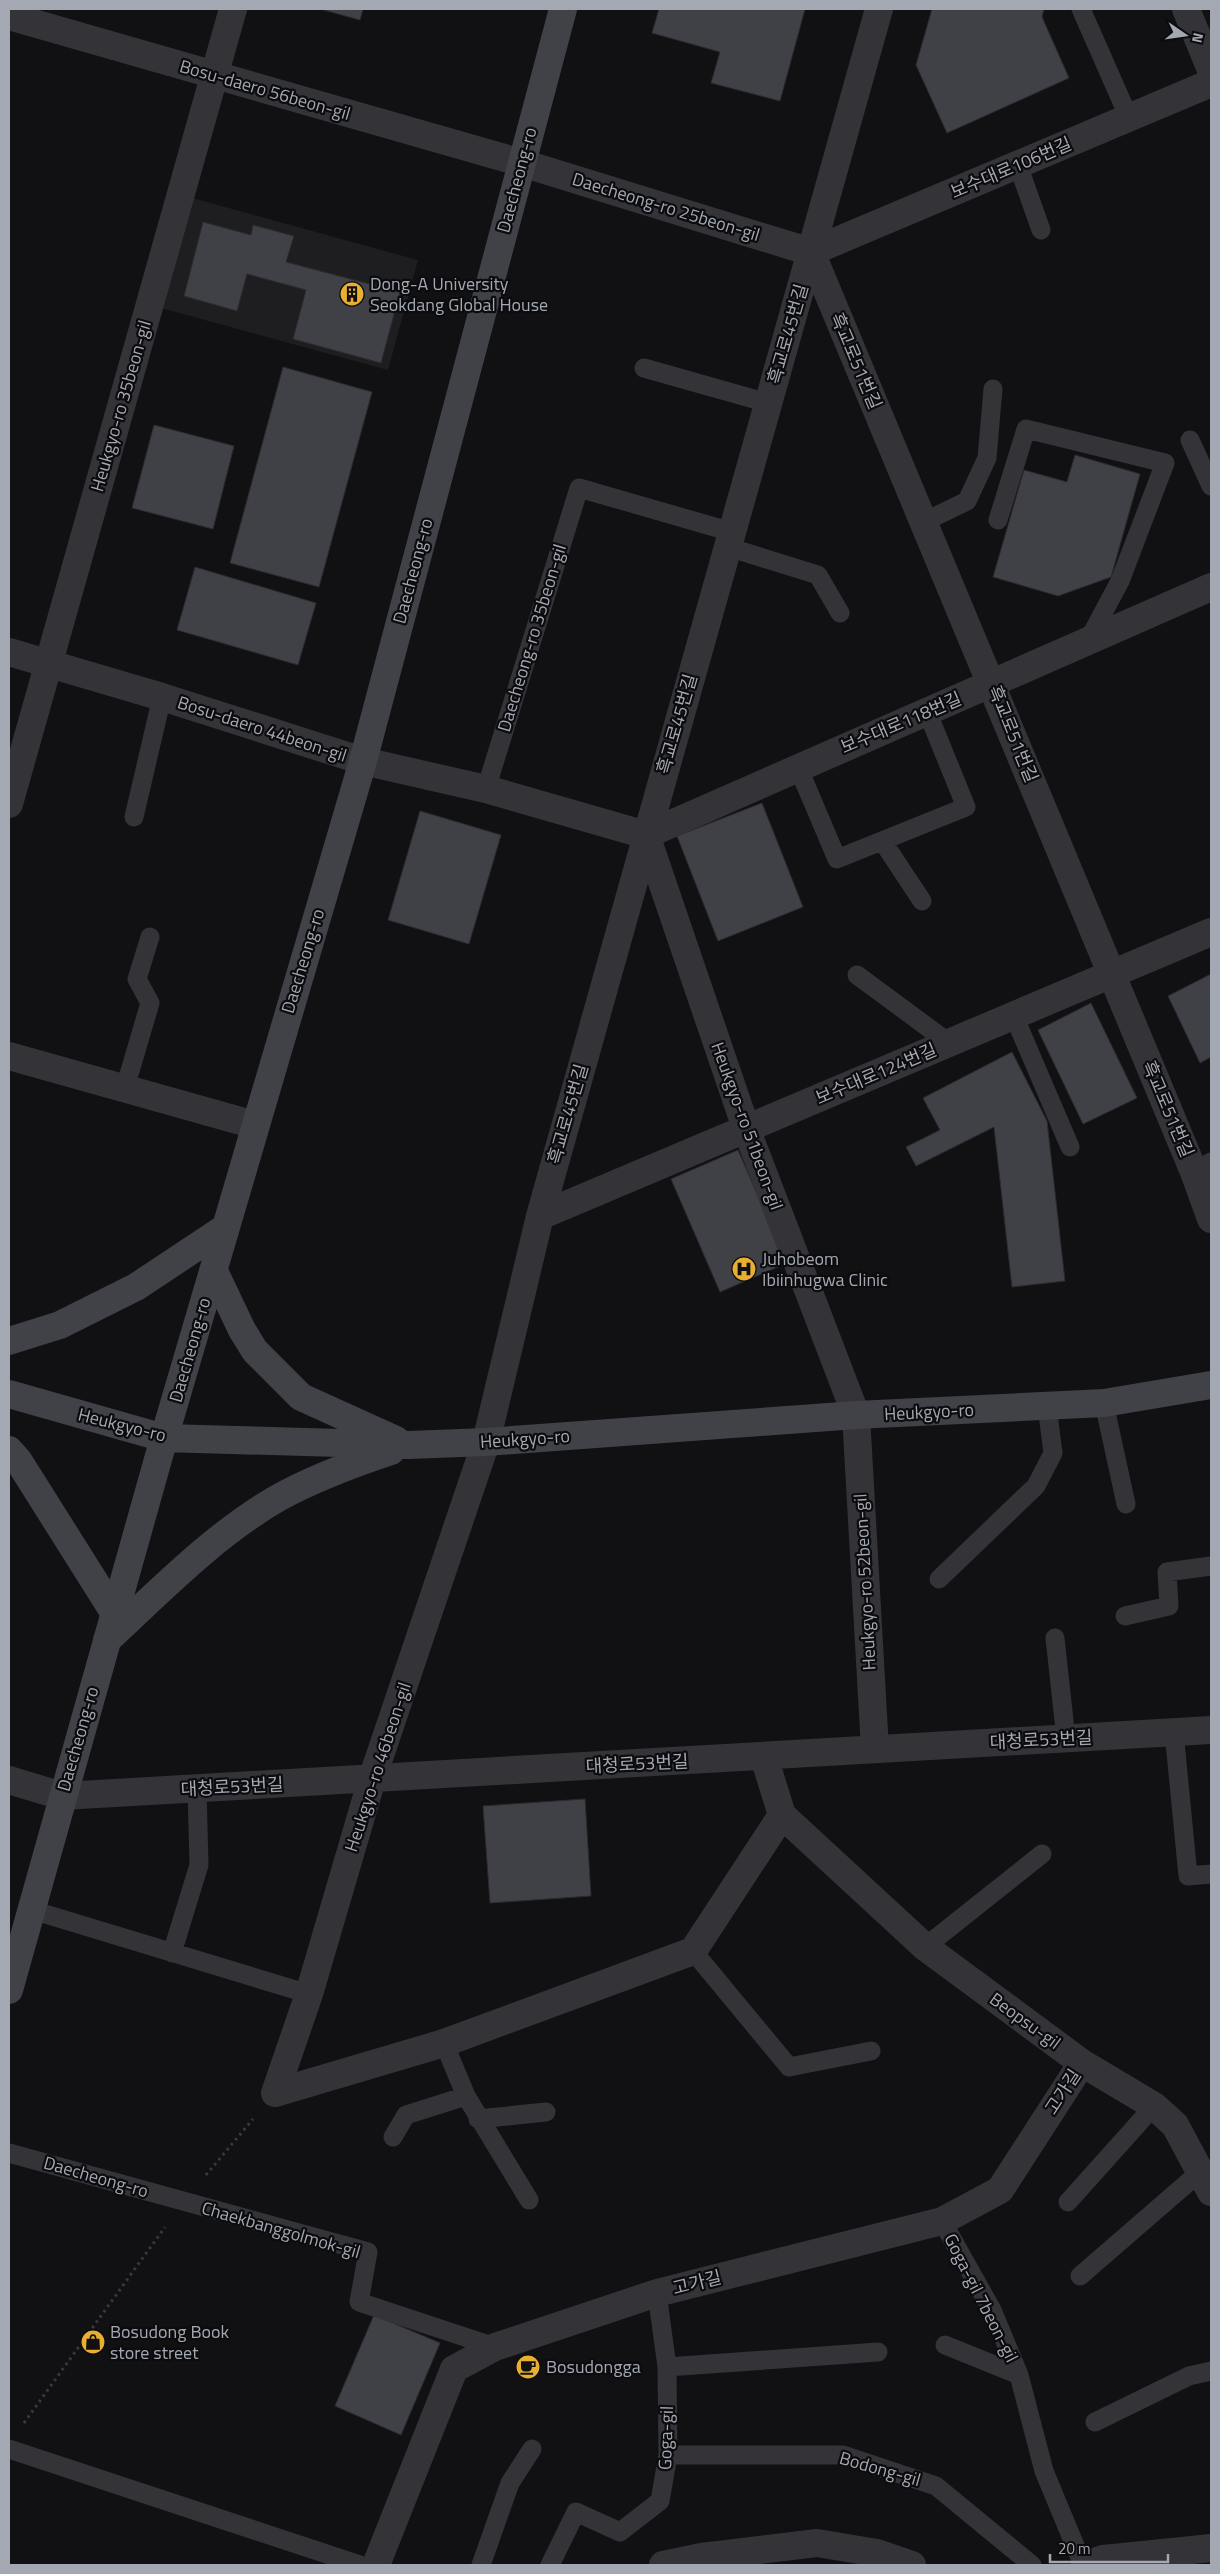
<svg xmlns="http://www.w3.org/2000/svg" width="1220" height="2574" viewBox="0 0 1220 2574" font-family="'Titillium Web','Noto Sans KR',sans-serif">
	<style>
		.built { fill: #1e1d20 }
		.building { fill: #404146; stroke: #2c2b2f }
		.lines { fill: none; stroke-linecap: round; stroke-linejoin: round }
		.path { stroke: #393a3f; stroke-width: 3; stroke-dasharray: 2.5 4; stroke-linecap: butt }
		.lane { stroke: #333338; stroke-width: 19 }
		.street { stroke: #333338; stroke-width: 28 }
		.secondary { stroke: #414248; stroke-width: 28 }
		.labels { text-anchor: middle; stroke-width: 4.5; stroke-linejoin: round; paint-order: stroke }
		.street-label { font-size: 18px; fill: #a3a8b3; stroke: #0c0c0e }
		.poi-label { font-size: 18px; fill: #a3a8b3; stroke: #0c0c0e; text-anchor: start }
	</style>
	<rect width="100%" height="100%" fill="#111113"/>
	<path class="built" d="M192,198L418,260L388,370L161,308Z"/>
	<path class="building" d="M320,9H363L360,20Z
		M659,9H805L780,101L711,83L720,52L652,33Z
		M932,9H1044L1042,17L1069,78L947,133L916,65Z
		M203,222L251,235L253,225L294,236L286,262L400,292L381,363L293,339L306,290L247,274L237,311L184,296Z
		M283,367L372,392L319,587L230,563Z
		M154,425L234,446L213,529L132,508Z
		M1075,455L1140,474L1111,577L1058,596L993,577L1024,470L1067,482Z
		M195,567L316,603L298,665L177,630Z
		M762,803L803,907L718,941L677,836Z
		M420,811L501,835L469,944L388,920Z
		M1211,974V1057L1200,1063L1168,996Z
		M1091,1003L1137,1098L1083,1124L1038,1030Z
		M1012,1052L1047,1121L1065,1281L1012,1287L994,1127L916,1166L906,1147L940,1130L923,1098Z
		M738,1150L787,1263L720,1292L671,1179Z
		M585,1799L591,1896L490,1903L483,1806Z
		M374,2315L440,2343L401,2435L335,2406Z"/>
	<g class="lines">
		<path class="path" d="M206,2175L253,2119
			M24,2423L165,2227"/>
		<path class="lane" d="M1081,9L1129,118
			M1018,165L1041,230
			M644,368L768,403
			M1190,440L1211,486
			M998,520L1026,429L1165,463L1120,581L1088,641
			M924,522L967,501L987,458L993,389
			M728,547L818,575L840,613
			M798,767L837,859L966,807L927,711
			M486,789L579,488L732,532
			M134,817L162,697
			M883,842L922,901
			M857,975L949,1043
			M1014,1016L1070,1147
			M125,1088L150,1003L137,979L150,937
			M1194,1172L1211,1162
			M1104,1403L1126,1504
			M939,1579L1036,1486L1053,1453L1047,1406
			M1125,1616L1169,1606L1167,1572L1211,1566
			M1055,1638L1066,1739
			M1174,1732L1188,1876L1211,1874
			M32,1910L309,1994
			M925,1947L1042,1854
			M693,1951L789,2067L871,2051
			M172,1953L199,1865L197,1789
			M444,2043L466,2096L529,2200
			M478,2119L546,2112
			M393,2137L406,2115L466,2096
			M9,2153L368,2252L359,2302L495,2347
			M1068,2202L1154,2106
			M942,2221L992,2310L1019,2375L1044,2471L1083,2565
			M1080,2276L1200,2172
			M945,2345L1019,2375
			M667,2367L878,2352
			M1095,2422L1189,2376L1211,2371
			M9,2449L360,2565
			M668,2455H843L936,2486L1032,2565
			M481,2565L510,2483L532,2449
			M550,2565L576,2512L620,2532L660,2501L668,2455L667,2367L657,2293"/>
		<path class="street" d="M1186,9L1211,70
			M9,16L522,163L811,252
			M811,252L1194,1172L1211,1219
			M811,252L1211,83
			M9,652L162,697L363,761L486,789L646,835
			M9,804L233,9
			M646,835L746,1128L856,1415L875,1749
			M646,835L1211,587
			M9,1056L255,1125
			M540,1216L1211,932
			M764,1757L782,1815L925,1947L1082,2063L1154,2106L1175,2125L1211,2192
			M9,1780L62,1796L1211,1730
			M275,2093L309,1994L372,1779L486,1442L540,1216L879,9
			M275,2093L444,2043L693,1951L782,1815
			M376,2565L454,2369L495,2347L657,2293L942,2221L1000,2190L1082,2063
			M663,2565L701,2557L817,2543L877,2553L912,2565
			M1085,2565L1103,2559L1211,2548"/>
		<path class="secondary" d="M214,1271L242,1330L255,1351L301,1397L396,1440
			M9,1341L60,1325L136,1287L225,1228
			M9,1394L164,1438L409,1445L486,1442L856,1415L1104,1403L1211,1385
			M9,1450L18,1460L115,1614
			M107,1640C161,1590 214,1535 278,1498C314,1478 352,1464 391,1451
			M9,1990L164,1438L363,761L563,9"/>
	</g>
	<defs>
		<symbol id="building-disc" viewBox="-11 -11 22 22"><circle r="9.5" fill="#e9af33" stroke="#0c0c0e"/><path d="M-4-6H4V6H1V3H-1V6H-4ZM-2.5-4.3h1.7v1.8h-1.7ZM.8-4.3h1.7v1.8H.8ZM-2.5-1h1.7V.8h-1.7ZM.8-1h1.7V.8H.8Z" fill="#111"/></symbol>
		<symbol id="hospital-disc" viewBox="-11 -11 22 22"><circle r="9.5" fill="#e9af33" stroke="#0c0c0e"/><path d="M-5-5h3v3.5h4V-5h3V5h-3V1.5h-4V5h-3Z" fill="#111"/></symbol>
		<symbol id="shop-disc" viewBox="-11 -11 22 22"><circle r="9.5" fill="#e9af33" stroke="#0c0c0e"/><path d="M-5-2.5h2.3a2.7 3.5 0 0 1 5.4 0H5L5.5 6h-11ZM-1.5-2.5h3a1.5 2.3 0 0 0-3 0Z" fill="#111"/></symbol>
		<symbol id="cafe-disc" viewBox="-11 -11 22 22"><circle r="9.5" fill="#e9af33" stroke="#0c0c0e"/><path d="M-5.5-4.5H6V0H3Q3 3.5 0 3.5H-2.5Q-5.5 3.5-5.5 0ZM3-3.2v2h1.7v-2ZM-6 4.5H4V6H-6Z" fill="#111"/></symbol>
	</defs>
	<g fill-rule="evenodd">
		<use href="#building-disc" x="338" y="280" width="28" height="28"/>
		<use href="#hospital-disc" x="730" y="1255" width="28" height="28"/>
		<use href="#shop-disc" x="79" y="2328" width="28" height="28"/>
		<use href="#cafe-disc" x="514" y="2353" width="28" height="28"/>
	</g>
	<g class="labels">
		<g class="street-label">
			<text transform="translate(265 90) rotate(16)" y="6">Bosu-daero 56beon-gil</text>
			<text transform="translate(1011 168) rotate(-23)" y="6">보수대로106번길</text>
			<text transform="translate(517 180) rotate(-75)" y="6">Daecheong-ro</text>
			<text transform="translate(666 207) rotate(17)" y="6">Daecheong-ro 25beon-gil</text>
			<text transform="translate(788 334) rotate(-74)" y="6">흑교로45번길</text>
			<text transform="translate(856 361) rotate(67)" y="6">흑교로51번길</text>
			<text transform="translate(121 406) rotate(-74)" y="6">Heukgyo-ro 35beon-gil</text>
			<text transform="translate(413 571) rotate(-75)" y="6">Daecheong-ro</text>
			<text transform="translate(532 638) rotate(-73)" y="6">Daecheong-ro 35beon-gil</text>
			<text transform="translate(901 723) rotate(-23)" y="6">보수대로118번길</text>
			<text transform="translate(677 724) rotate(-74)" y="6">흑교로45번길</text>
			<text transform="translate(262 729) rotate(18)" y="6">Bosu-daero 44beon-gil</text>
			<text transform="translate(1013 734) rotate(68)" y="6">흑교로51번길</text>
			<text transform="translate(303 961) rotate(-73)" y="6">Daecheong-ro</text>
			<text transform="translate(876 1074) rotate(-23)" y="6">보수대로124번길</text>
			<text transform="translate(1168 1109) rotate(67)" y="6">흑교로51번길</text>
			<text transform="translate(568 1114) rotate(-74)" y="6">흑교로45번길</text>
			<text transform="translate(747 1126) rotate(70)" y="6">Heukgyo-ro 51beon-gil</text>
			<text transform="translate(190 1350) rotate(-74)" y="6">Daecheong-ro</text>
			<text transform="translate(929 1412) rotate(-3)" y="6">Heukgyo-ro</text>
			<text transform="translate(122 1425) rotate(14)" y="6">Heukgyo-ro</text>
			<text transform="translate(525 1439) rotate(-4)" y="6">Heukgyo-ro</text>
			<text transform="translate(865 1582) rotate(-93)" y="6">Heukgyo-ro 52beon-gil</text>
			<text transform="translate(78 1739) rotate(-74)" y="6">Daecheong-ro</text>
			<text transform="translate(1041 1740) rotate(-3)" y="6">대청로53번길</text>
			<text transform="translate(637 1764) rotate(-3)" y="6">대청로53번길</text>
			<text transform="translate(378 1767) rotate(-72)" y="6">Heukgyo-ro 46beon-gil</text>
			<text transform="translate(232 1787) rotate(-3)" y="6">대청로53번길</text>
			<text transform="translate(1025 2021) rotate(36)" y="6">Beopsu-gil</text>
			<text transform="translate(1063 2092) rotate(-57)" y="6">고가길</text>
			<text transform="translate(96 2177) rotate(16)" y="6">Daecheong-ro</text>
			<text transform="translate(281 2230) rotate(16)" y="6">Chaekbanggolmok-gil</text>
			<text transform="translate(697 2283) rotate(-14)" y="6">고가길</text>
			<text transform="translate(981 2298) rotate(63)" y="6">Goga-gil 7beon-gil</text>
			<text transform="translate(666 2438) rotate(-88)" y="6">Goga-gil</text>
			<text transform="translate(880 2469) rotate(16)" y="6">Bodong-gil</text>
		</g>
		<g class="poi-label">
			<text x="370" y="290">Dong-A University<tspan x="370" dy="21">Seokdang Global House</tspan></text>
			<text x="762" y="1265">Juhobeom<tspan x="762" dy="21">Ibiinhugwa Clinic</tspan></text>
			<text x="110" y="2338">Bosudong Book<tspan x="110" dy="21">store street</tspan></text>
			<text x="546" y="2373">Bosudongga</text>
		</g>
	</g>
	<rect width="1220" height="2574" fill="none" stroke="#a3a8b3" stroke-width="20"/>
	<g transform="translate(1185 35) rotate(103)" stroke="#0c0c0e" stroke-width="4" paint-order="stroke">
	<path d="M0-4L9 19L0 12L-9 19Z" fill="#a3a8b3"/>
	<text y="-8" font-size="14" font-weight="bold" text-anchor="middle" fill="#a3a8b3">N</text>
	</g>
	<path d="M1050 2554v8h118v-8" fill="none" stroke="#a3a8b3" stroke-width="2.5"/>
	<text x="1058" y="2554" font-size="15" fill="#a3a8b3" stroke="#0c0c0e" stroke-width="4" paint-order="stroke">20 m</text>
</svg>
